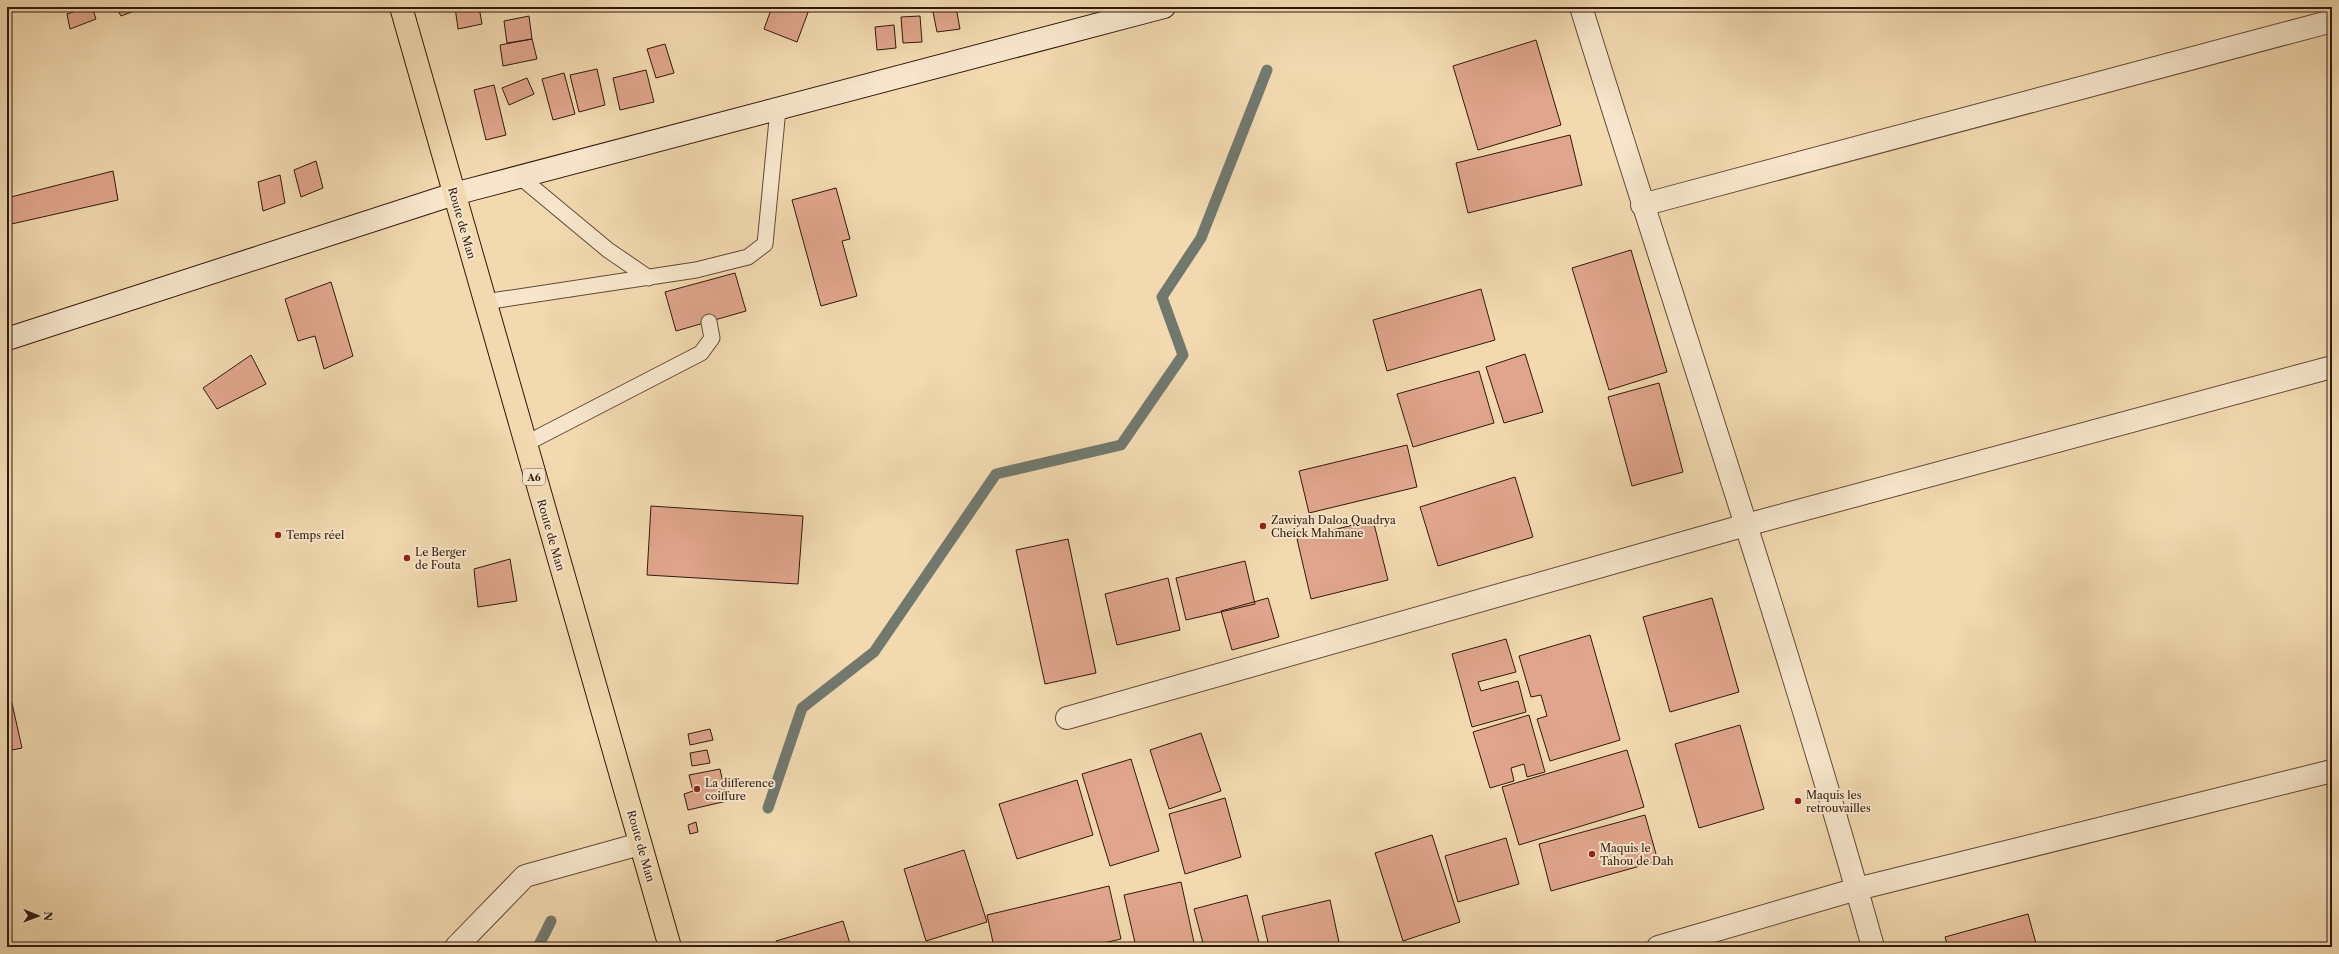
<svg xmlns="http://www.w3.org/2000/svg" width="2339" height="954" viewBox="0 0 2339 954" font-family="'Libre Caslon Text',serif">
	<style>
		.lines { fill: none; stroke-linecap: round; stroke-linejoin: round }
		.stream { stroke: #71796f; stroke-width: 11 }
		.building { fill: #e0a58c; stroke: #31190c }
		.lane-casing { stroke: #614935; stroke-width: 17 }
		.street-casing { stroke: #614935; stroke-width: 24 }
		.secondary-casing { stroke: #31190c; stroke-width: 24 }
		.highway-casing { stroke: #31190c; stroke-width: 24 }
		.lane { stroke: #f7e6cc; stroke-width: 15 }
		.street { stroke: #f7e6cc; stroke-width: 22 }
		.secondary { stroke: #f7e6cc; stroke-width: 22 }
		.highway { stroke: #f2d9b0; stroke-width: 22 }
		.poi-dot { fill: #8f2418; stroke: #f7e6cc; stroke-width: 1.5 }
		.labels { text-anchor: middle; stroke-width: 4; stroke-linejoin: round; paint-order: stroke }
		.shield { fill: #f7e6cc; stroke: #6c5646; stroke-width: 1 }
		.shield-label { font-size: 10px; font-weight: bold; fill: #31190c }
		.street-label { font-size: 11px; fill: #31190c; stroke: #f7e6cc }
		.poi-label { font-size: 11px; fill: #31190c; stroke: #f7e6cc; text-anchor: start }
	</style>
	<rect width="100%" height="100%" fill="#f2d9b0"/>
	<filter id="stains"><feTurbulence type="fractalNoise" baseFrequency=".005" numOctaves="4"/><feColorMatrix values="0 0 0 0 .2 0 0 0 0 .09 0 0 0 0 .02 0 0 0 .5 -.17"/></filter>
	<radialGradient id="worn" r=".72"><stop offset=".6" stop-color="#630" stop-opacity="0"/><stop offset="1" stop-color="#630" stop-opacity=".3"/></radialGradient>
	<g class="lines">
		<path class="stream" d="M768,808L802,708L874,652L996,474L1121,445L1183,355L1162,297L1201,238L1267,70
			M538,947L551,921"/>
	</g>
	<path class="building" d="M88,7H92L96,19L70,29L67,14Z
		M116,7H145L121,16Z
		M455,7H479L482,24L458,29Z
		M772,7H810L797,42L764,29Z
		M956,7L960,29L937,32L933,12Z
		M529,16L532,39L507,43L504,21Z
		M920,16L922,42L903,43L901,17Z
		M894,25L896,48L877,50L875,27Z
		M532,39L537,59L503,66L500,45Z
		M1536,40L1561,125L1478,150L1453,66Z
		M665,44L674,73L656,78L647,49Z
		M597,69L605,105L579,112L570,75Z
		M646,70L654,102L620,110L613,78Z
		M564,73L575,114L553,120L542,79Z
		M527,78L534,94L509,105L502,88Z
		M494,85L506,135L486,140L474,90Z
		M1570,135L1582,185L1468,213L1456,163Z
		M316,161L323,188L301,197L294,170Z
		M113,171L118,200L7,225V198Z
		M280,175L285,203L263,211L258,182Z
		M836,188L850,239L842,241L857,296L821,306L792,200Z
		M1631,250L1667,372L1609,390L1572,268Z
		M735,273L746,311L676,331L665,292Z
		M331,282L353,356L324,369L315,336L298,341L285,299Z
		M1481,289L1495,340L1387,371L1373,320Z
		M1525,354L1543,412L1504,423L1486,367Z
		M251,355L266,384L217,409L203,388Z
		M1479,371L1494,423L1413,447L1397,394Z
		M1659,383L1683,472L1632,486L1608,397Z
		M1407,445L1417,487L1309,513L1299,471Z
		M1515,477L1533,537L1438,566L1420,507Z
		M651,506L803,516L798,584L647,575Z
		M1373,520L1388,580L1311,599L1297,539Z
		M1068,539L1096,673L1045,684L1016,550Z
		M510,559L517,601L478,607L474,569Z
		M1245,561L1255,604L1186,620L1176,578Z
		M1168,578L1180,630L1117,645L1105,594Z
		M1268,598L1279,637L1232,650L1221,611Z
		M1712,598L1739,692L1670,712L1643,617Z
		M1590,635L1620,740L1550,761L1537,719L1547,716L1541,695L1531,697L1519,656Z
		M1506,639L1516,672L1478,682L1481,691L1518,681L1526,712L1472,727L1452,654Z
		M7,681L22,748L7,751Z
		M1529,715L1545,772L1527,777L1524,764L1511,768L1514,781L1490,788L1473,732Z
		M1740,725L1764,809L1699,828L1675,744Z
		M710,729L713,740L690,745L688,734Z
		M1201,733L1221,791L1169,809L1150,750Z
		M707,750L710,763L692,766L690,753Z
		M1627,750L1644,807L1519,845L1502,787Z
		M1131,759L1159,851L1110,866L1082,774Z
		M720,769L727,801L688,810L684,794L693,791L689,775Z
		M1077,780L1093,835L1017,859L999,804Z
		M1225,798L1241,857L1185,874L1169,814Z
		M1645,815L1658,861L1551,891L1539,844Z
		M696,822L698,832L690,834L688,825Z
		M1432,835L1460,922L1403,941L1375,853Z
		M1506,838L1519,884L1458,902L1445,856Z
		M964,850L987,922L926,941L904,869Z
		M1181,882L1195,947H1136L1124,895Z
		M1109,886L1121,939L1086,947H994L987,915Z
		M1247,895L1260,947H1204L1194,909Z
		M1330,900L1340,947H1269L1262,916Z
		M2028,914L2037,947H1948L1945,937Z
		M843,921L851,947H778L776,941Z"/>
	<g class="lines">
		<defs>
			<path id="lane" d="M519,176L608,250L649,278
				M485,302L696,270L748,257L765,244L778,109
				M525,444L701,353L712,338L709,322"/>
			<path id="street" d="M1581,7C1678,320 1785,631 1873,947
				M1642,205L2332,21
				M1067,718L1746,525L2332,367
				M456,947L525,876L640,844
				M1658,947L1857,889L2332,771"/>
			<path id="secondary" d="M7,339L454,194L1164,7"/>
			<path id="highway" d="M401,7L670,947"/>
		</defs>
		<use href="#lane" class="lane-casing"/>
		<use href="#street" class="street-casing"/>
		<use href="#secondary" class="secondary-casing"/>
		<use href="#highway" class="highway-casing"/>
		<use href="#lane" class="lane"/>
		<use href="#street" class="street"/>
		<use href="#secondary" class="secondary"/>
		<use href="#highway" class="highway"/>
	</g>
	<g class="poi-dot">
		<circle cx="1263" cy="526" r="4"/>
		<circle cx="278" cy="535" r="4"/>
		<circle cx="407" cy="558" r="4"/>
		<circle cx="697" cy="789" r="4"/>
		<circle cx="1798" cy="801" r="4"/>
		<circle cx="1592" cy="854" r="4"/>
	</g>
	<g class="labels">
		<rect class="shield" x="523" y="469" width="22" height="16" rx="3"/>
		<g class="shield-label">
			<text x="534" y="481">A6</text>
		</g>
		<g class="street-label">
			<text transform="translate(462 223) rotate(74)" y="4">Route de Man</text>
			<text transform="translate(551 535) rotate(74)" y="4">Route de Man</text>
			<text transform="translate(641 846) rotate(74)" y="4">Route de Man</text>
		</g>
		<g class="poi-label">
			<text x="1271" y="524">Zawiyah Daloa Quadrya<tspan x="1271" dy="13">Cheick Mahmane</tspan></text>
			<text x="286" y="539">Temps réel</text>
			<text x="415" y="556">Le Berger<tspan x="415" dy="13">de Fouta</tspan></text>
			<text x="705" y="787">La difference<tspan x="705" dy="13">coiffure</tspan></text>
			<text x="1806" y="799">Maquis les<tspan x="1806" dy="13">retrouvailles</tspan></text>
			<text x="1600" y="852">Maquis le<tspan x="1600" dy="13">Tahou de Dah</tspan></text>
		</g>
	</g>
	<rect width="2339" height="954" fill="none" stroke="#f2d9b0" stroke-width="24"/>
	<rect x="8" y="8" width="2323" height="938" fill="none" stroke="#31190c" stroke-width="2"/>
	<rect x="12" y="12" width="2315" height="930" fill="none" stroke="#31190c"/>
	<g transform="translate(38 916) rotate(91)" stroke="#f7e6cc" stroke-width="3" paint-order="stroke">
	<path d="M0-3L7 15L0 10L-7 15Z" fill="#31190c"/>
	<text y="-6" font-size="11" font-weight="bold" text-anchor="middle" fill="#31190c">N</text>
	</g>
	<rect width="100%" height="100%" filter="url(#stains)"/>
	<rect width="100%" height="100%" fill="url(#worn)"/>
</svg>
